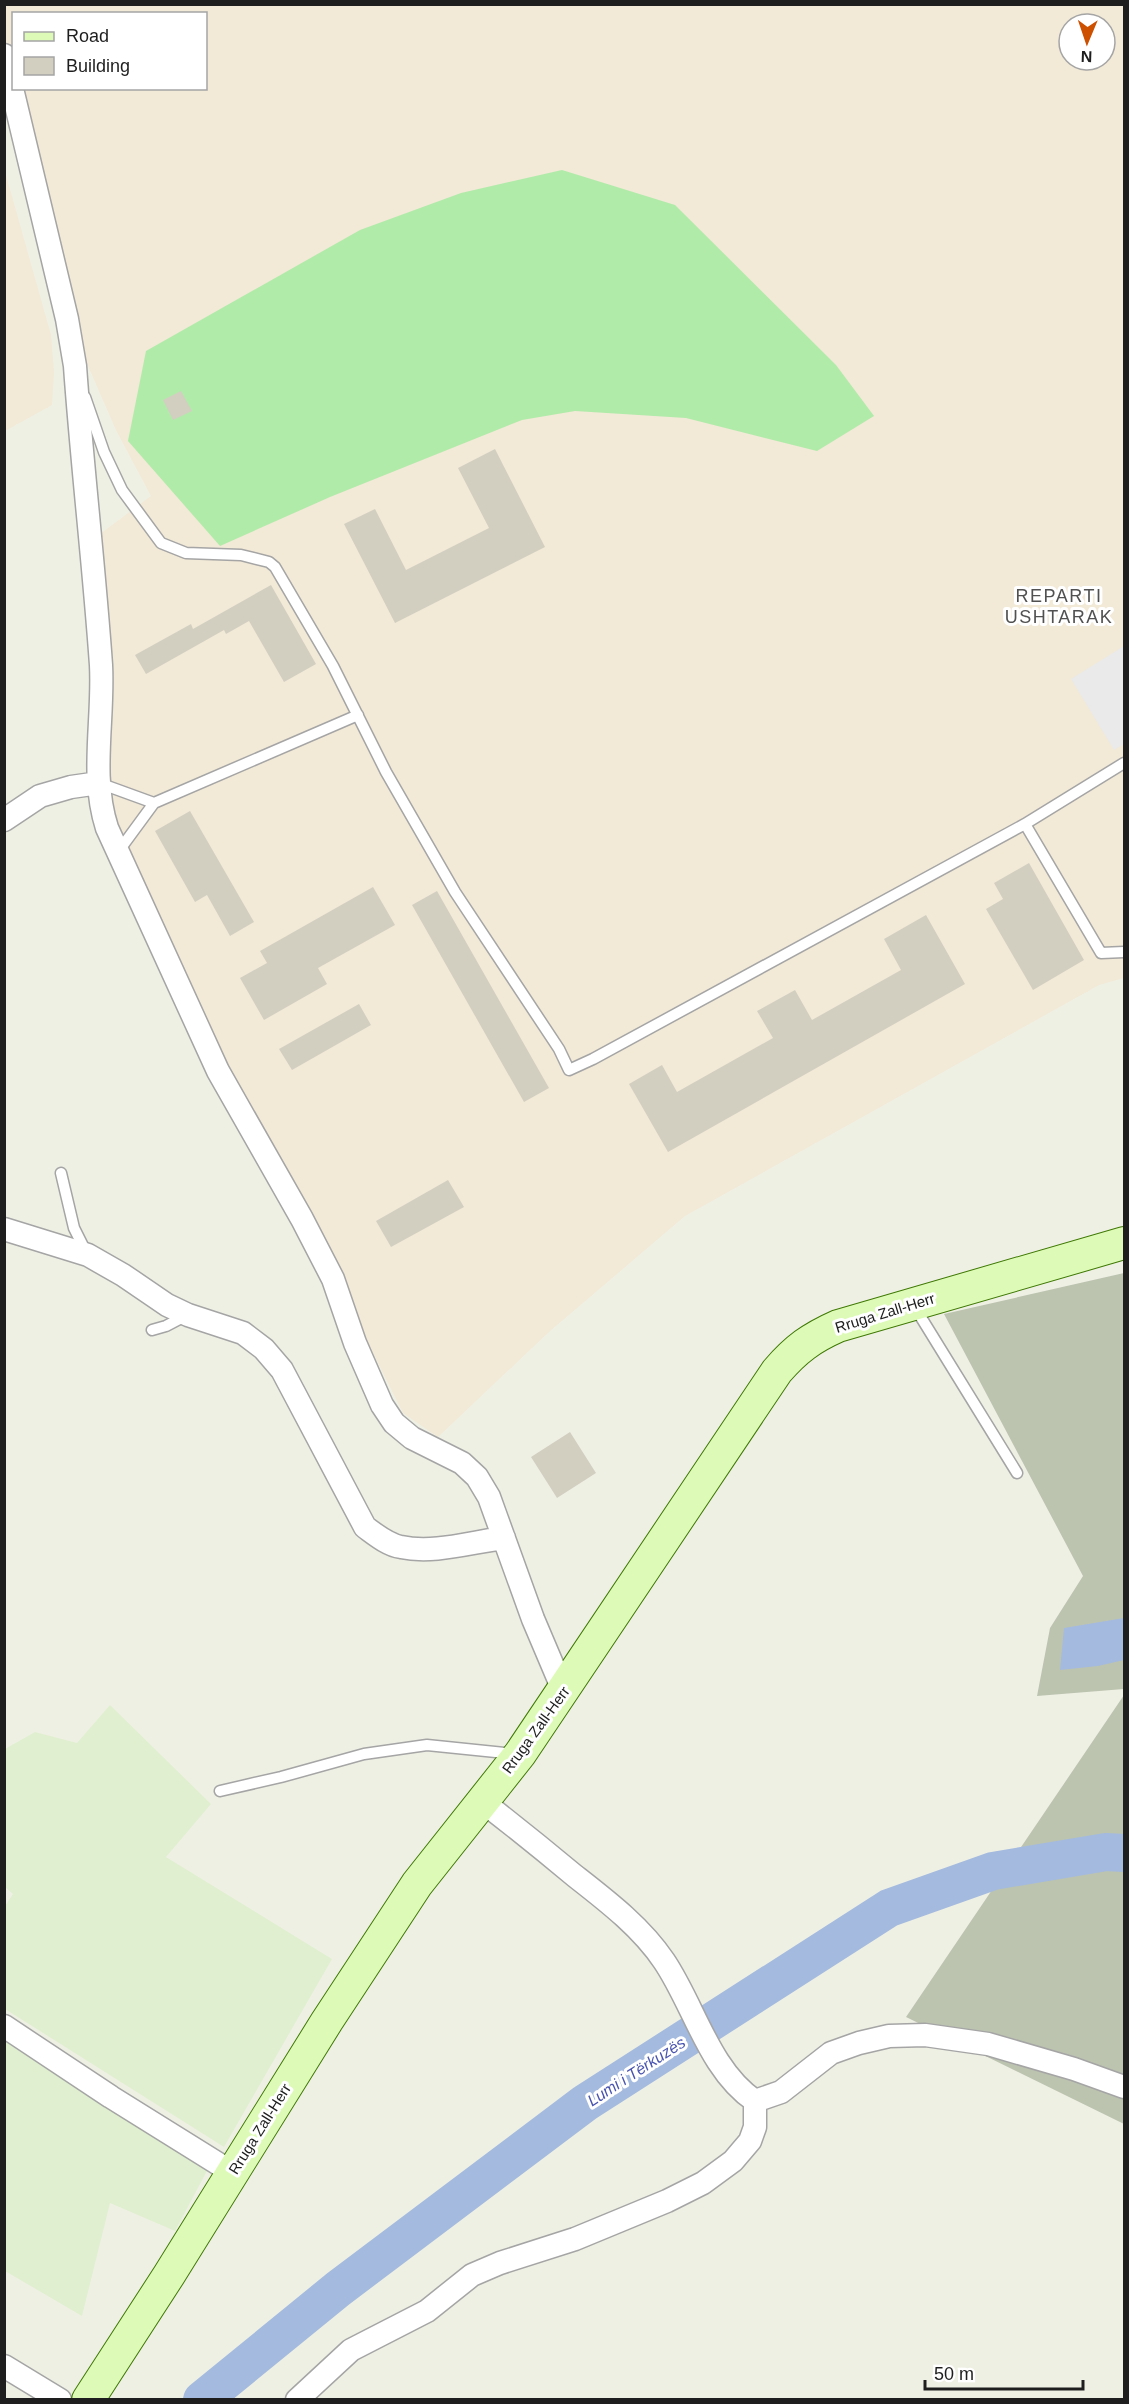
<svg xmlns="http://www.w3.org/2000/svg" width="1129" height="2404" viewBox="0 0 1129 2404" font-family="Helvetica,sans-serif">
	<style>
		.military { fill: #f2e9d7; fill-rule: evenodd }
		.construction { fill: #bcc4b0 }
		.farmland { fill: #e0efcf }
		.grass { fill: #b0eba9 }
		.parking { fill: #eaeaea }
		.water { fill: #a4bade }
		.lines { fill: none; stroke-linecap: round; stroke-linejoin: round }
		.river { stroke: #a4bade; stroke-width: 38 }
		.building { fill: #d2cfc1 }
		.service-casing { stroke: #a5a5a5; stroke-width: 13 }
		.minor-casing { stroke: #a5a5a5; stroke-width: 25 }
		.secondary-casing { stroke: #3e7803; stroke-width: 34 }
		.service { stroke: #fff; stroke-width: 10 }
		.minor { stroke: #fff; stroke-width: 22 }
		.secondary { stroke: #ddfbb7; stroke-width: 32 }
		.labels { text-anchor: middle; stroke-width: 6; stroke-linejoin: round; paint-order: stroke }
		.street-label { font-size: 15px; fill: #1e1e1e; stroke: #fff }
		.water-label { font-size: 16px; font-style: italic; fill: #4954b0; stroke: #fff }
		.quarter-label { font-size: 18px; letter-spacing: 1.5px; fill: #515151; stroke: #fff }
	</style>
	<rect width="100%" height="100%" fill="#eff0e4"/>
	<path class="military" d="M4,5H1124V978L1099,985L685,1216L550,1331L438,1437L403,1413L297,1201L227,1082L141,887L106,793L96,537L151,496L116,430L75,336L16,89L206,88V14H14L13,79L5,34ZM1069,24H1105V60H1069Z
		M4,168L51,335L54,372L52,405L5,431Z"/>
	<path class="construction" d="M1124,1273V1689L1037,1696L1050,1628L1083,1576L944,1314Z
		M1124,1695V2124L906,2017Z"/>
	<path class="farmland" d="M110,1705L211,1804L166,1857L332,1959L224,2147L5,2009V1906L13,1894L5,1887V1749L35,1732L77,1743Z
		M4,2034L208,2169L175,2231L110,2203L82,2316L5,2271Z"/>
	<path class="grass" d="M562,170L675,205L836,365L874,416L817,451L686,418L575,411L522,420L330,497L220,546L128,441L146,351L360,230L461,193Z"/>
	<path class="parking" d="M1124,646V744L1114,750L1071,679Z"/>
	<path class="water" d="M1124,1618V1660L1098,1666L1060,1670L1064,1628Z"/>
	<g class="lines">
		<path class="river" d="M202,2400L338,2289L585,2103L889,1908L993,1871L1106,1852L1124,1853"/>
	</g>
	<path class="building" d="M181,391L192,411L173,420L163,400Z
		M495,449L545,547L395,623L344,524L375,509L406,570L489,528L458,468Z
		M271,585L316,664L284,682L249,621L226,634L224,630L146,674L135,655L191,624L193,629Z
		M190,811L254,922L230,936L207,895L195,902L155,831Z
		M1029,863L1084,960L1033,990L986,909L1003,899L994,883Z
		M373,887L395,925L318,968L327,984L264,1020L240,978L267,963L260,951Z
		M437,891L549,1088L524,1102L412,905Z
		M926,915L965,984L668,1152L629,1084L662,1065L677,1092L773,1038L757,1011L795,990L812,1020L901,970L884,939Z
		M359,1004L371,1025L292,1070L279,1049Z
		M448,1180L464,1207L391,1247L376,1221Z
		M570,1432L596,1473L557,1498L531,1457Z"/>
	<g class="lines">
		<defs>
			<path id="service" d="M85,397L104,452L122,490L161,543L186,553L241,555L269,562L275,567L333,666L386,772L455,892L559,1049L569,1070L593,1059L1025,824L1101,953L1124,952
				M99,783L154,803
				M1025,824L1124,763
				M118,852L154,803L358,715
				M61,1173L74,1228L86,1252
				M914,1306L1017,1473
				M152,1330L166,1326L187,1315
				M220,1791L281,1777L364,1754L427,1745L514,1754"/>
			<path id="minor" d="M4,55L67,319L75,366C82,465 94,565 101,665C104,719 90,776 107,828L218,1071L302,1219L333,1279L355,1343L382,1405L394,1423L412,1438L462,1463L477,1477L489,1497L533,1619L564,1692
				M4,820L40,796L71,787L99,783
				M4,1229L88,1255L123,1275L167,1305L188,1315L243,1333L264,1349L282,1370L365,1527C376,1535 388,1545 401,1547C434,1554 471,1542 504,1538
				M483,1802C514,1826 545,1851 575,1876C607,1901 641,1927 664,1961C694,2005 709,2070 755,2101L781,2092L831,2053L859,2043L889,2036L925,2035L988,2044L1074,2069L1124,2087
				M4,2026L111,2097L233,2173
				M4,2366L60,2400
				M297,2400L351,2350L427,2311L472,2275L500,2263L575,2239L667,2201L703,2183L733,2161L750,2141L755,2127V2101"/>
			<path id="secondary" d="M88,2400L169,2275L327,2021L417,1884L520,1754L777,1371C796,1349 811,1338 838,1326L1124,1243"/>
		</defs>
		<use href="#service" class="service-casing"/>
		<use href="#minor" class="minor-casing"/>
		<use href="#secondary" class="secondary-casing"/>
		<use href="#service" class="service"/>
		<use href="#minor" class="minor"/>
		<use href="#secondary" class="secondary"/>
	</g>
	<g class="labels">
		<g class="street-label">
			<text transform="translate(885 1313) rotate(-17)" y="5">Rruga Zall-Herr</text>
			<text transform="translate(536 1730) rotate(-54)" y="5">Rruga Zall-Herr</text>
			<text transform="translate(260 2129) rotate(-58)" y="5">Rruga Zall-Herr</text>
		</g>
		<g class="water-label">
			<text transform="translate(636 2071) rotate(-33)" y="6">Lumi i Tërkuzës</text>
		</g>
		<g class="quarter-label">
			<text x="1059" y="602">REPARTI<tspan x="1059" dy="21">USHTARAK</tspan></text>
		</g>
	</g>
	<rect width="1129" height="2404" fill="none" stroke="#1e1e1e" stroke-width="12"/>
	<rect x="12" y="12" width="195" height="78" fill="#ffffff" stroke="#a5a5a5" stroke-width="1.5"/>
	<rect x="24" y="32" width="30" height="9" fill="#ddfbb7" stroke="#a5a5a5" stroke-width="1.5"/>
	<text x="66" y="42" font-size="18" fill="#1e1e1e">Road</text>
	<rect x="24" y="57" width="30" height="18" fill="#d2cfc1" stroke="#a5a5a5" stroke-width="1.5"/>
	<text x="66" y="72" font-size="18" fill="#1e1e1e">Building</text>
	<g transform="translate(1087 42) rotate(182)"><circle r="28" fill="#ffffff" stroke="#a5a5a5" stroke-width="1.5"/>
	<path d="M0-4.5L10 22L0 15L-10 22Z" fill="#cd4f00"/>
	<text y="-9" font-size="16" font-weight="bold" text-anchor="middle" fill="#1e1e1e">N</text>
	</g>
	<path d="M925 2380v9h158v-9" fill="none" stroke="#1e1e1e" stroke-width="3"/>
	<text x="934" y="2380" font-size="18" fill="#1e1e1e" stroke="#ffffff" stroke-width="4.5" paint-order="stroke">50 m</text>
</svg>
